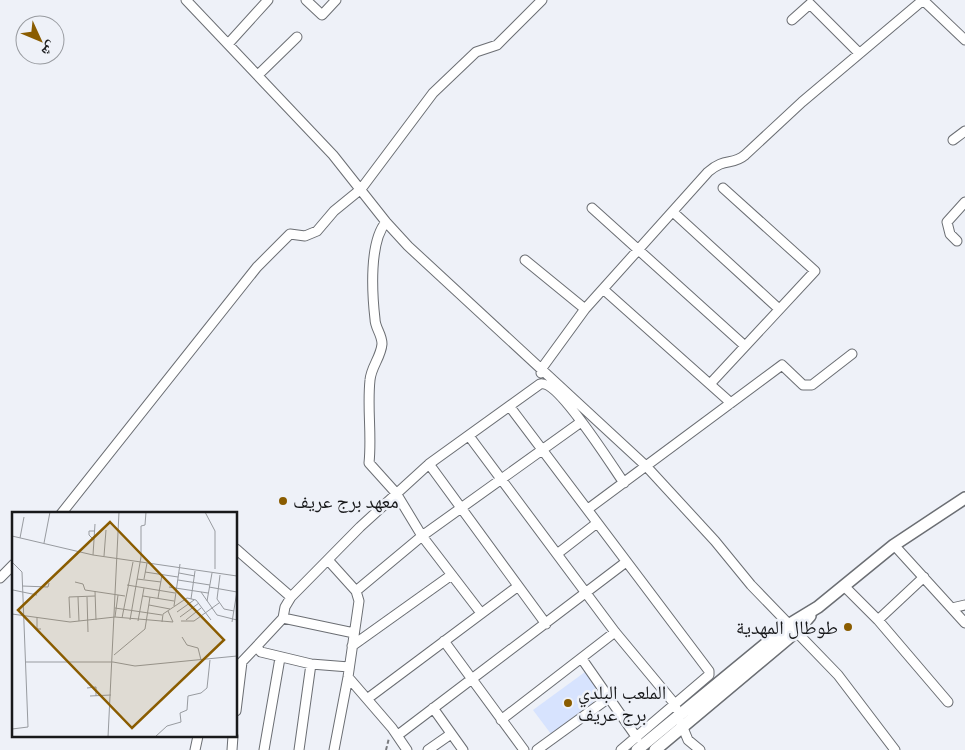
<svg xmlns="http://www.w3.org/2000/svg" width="965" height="750" viewBox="0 0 965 750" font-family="'Exo 2','Noto Naskh Arabic',sans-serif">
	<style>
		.pitch { fill: #d7e3fe }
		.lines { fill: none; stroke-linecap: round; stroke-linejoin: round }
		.minor-casing { stroke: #6b6e73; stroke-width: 11 }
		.major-casing { stroke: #6b6e73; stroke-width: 14 }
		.path { stroke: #797b7f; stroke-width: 2; stroke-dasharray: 4 2.5; stroke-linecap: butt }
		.minor { stroke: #fff; stroke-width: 9 }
		.major { stroke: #fff; stroke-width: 11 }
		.poi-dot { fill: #8a5c00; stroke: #eef1f8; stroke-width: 2 }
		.labels { text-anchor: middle; stroke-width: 5; stroke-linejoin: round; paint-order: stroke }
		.poi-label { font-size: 19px; fill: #18191b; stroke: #eef1f8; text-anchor: start }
		.inset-road { fill: none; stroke: #989ba0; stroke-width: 1 }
		.view { fill: #8a5c00; fill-opacity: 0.15; stroke: #8a5c00; stroke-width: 2.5 }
		.inset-edge { fill: none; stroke: #18191b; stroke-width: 2.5 }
	</style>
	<rect width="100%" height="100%" fill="#eef1f8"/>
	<path class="pitch" d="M585,672L602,695L551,734L533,710Z"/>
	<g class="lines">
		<defs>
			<path id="minor" d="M186,0L333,155L386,222L408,246L646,466L715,541L751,585L838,675L895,750
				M306,0L322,15L336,0
				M923,0L965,40
				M792,20L810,4L859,53
				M229,43L268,0
				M258,75L297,37
				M953,140L965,131
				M592,208L745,346
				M673,212L779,309
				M386,222C369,242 372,293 375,319C375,328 382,334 382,344C381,357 371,367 370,380C367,408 372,435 369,463L396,493L422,536L481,613
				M957,241L950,234L947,222L965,202
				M525,260L585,309
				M603,289L731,403
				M541,373L542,368L585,309L708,172C725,157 732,166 745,155L802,102L923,0
				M710,384L815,271L723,188
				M510,407L709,671V675L621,750
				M469,436L615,632L674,703L676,708
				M429,464L546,624
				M588,509L782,365L803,385H812L852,354
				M61,514L257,267L290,234L305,236L317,231L334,211L361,189L433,93L476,52L497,45L542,0
				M894,545L965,623
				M236,549L291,597
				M557,554L597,523
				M328,560L356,591L359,601L348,677L334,750
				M0,578L14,564
				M844,586L878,620L948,702
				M356,591L422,536L581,422
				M952,608L965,605
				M283,618L256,647L261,652L311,664L349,667
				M878,620L924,577
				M354,633L283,618L285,607L291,597L360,527L429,464L540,384C558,379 612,466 624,483
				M444,641L524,750
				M352,646L450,576
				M582,659L637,738
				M237,667L256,647
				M348,677L392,728L407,750
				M367,699L517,587
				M433,708L463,750
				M236,711L242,662
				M501,720L615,632
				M681,723L688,740L700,750
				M398,735L626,562
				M195,750L198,736
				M232,750L233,736
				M264,750L280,658
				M299,750L311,664
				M428,750L451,734
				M537,750L610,697"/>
			<path id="major" d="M637,750L790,624L818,607L894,545L965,498
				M655,750L797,631L810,616"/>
		</defs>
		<use href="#minor" class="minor-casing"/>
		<use href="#major" class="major-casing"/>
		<path class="path" d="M386,750L389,738"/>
		<use href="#minor" class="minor"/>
		<use href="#major" class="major"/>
	</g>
	<g class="poi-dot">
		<circle cx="283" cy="501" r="5"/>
		<circle cx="848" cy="627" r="5"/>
		<circle cx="568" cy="703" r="5"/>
	</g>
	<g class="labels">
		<g class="poi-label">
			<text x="293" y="508">معهد برج عريف</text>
			<text x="838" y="634" text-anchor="end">طوطال المهدية</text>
			<text x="578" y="699">الملعب البلدي<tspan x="578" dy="22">برج عريف</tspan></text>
		</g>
	</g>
	<g transform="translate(12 512)">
		<rect width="225" height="225" fill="#eef1f8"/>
		<path class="inset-road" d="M193,0L203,19V57M0,24L81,43L225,64M8,26L12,5M82,28L77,23V19H83M32,31L38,0M81,43L83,12M92,44L94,18M0,50L10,60L16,215L0,217M133,60L166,65M167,61L183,64M208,63L205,87L212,97L222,99M125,67L149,70M132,67L135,51M166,68L198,73M63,70L71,72L73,78L113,84M115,73L163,81M10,74L36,75L37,71M157,75L196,81M197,75L225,80M1,78L25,83M83,79L84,108M189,80L205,103L225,108M106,83L103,105L161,110L156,99M131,84L162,89M66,85L67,109M75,85L76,120M146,86L150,63M179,87L183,59M195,89L200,61M137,93L158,97M162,94L168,52M103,96L150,103M165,100L182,88M0,102L58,110L103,105M25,105V117H29M168,105L187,91M58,106L57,85L83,84M110,106L121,50M118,108L129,45V14L133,13L134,0M174,108L189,96M126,109L132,76M169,109H182L207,91M150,110L151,102L175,86L184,88L199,108M220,110L225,79M170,125L175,133L186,136L189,148M102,143L133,117L138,85M13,150H101L123,154L225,144M75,176L84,175V184M78,184L99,183M96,225L107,0M143,225L155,214L169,210L168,201L175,198L176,184L189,181L195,176L198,148"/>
		<path class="view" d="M98,10L212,128L120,216L6,98Z"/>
		<rect width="225" height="225" class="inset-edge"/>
	</g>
	<g transform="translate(40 40) rotate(134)"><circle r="24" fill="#eef1f8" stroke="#989ba0"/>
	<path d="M0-4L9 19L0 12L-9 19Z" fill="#8a5c00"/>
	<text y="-8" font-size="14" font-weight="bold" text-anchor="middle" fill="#18191b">ش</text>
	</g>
</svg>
